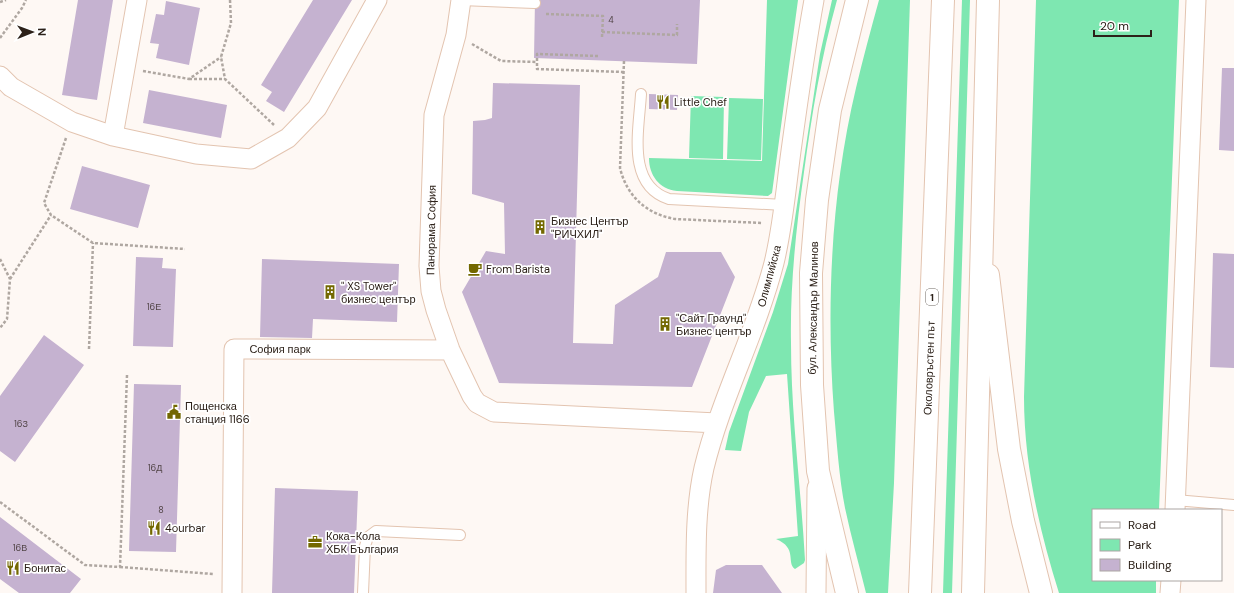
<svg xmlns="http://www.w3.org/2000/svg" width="1234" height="593" viewBox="0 0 1234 593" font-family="'DM Sans',sans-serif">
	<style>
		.green { fill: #7ee7b1 }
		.building { fill: #c5b2d0 }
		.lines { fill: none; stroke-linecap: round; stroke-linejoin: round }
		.lane-casing { stroke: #e3c4b0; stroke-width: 12 }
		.street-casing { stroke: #e3c4b0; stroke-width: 21 }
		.primary-casing { stroke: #e3c4b0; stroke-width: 24 }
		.highway-casing { stroke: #e3c4b0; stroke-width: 24 }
		.path { stroke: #afa7a1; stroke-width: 2.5; stroke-dasharray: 3 2; stroke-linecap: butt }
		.lane { stroke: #fff; stroke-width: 10 }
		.street { stroke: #fff; stroke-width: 19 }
		.primary { stroke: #fff; stroke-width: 22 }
		.highway { stroke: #fff; stroke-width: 22 }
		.labels { text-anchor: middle; stroke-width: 3.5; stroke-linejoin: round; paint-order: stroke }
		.number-label { font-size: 9px; fill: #524547 }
		.shield { fill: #fff; stroke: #6b645e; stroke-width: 1 }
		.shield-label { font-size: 10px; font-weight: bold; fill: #2c2119 }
		.poi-label { font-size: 11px; fill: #2c2119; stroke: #fff; text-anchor: start }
		.street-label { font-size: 11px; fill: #2c2119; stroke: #fff }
	</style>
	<rect width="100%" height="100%" fill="#fef8f4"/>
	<path class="green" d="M767,0H798L772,193L768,196L677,191C659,189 649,175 649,158L762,161Z
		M832,0H837C821,57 812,114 804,172C796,229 790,285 791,343C791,415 801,488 805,560L804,563L795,569C786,563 798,548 776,539L798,536L787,374L766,376L749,412L741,451L725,450L729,432L773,312L788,264L820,54Z
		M879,0H910L894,483L888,593H866C859,565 851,536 845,508C839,477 837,444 834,412C826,305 831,193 856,88C863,58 871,29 879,0Z
		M962,0H970L952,593H943Z
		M1036,0H1179L1159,510H1093V580H1156V593H1059C1039,529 1024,464 1024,397Z
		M691,96L724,97L723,159L689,158Z
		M729,98L763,99L761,160L727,159Z"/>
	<path class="building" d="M78,0H113L97,100L62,95Z
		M313,0H352L284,112L266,101L272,92L261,85Z
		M535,0H700L697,64L534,58Z
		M166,1L200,8L189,65L156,58L159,44L150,43L156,14L164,15Z
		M1222,68H1234V151L1219,150Z
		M493,83L580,85L573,343L613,344L615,305L658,277L666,252H721L735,277L692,387L499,383L462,292L486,251L505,254L504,203L472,194L473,121L485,120L492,118Z
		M149,90L227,105L221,138L143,123Z
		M649,94L678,95L677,110L649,109Z
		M82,166L150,185L138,228L70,209Z
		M1213,253L1234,254V368L1210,367Z
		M136,257L163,258L162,268L176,269L173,347L133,346Z
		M262,259L399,264L397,322L313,319L312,338L260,337Z
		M44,335L84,365L15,462L0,451V396Z
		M134,384L181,385L176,552L129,551Z
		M275,488L358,491L354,593H272Z
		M0,517L81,579L70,593H19L0,579Z
		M726,565H762L782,593H713L716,570Z"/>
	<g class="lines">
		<defs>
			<path id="lane" d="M461,0L535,3
				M641,94C639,130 626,185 669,199L784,205
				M1175,500L1234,505
				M363,593L365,546L368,537L376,531L460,535"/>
			<path id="street" d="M461,0L456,35L434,115L429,266L431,291L436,310L450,350L472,396L477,403L494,412L717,423
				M0,76L11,87L72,122L113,136L196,154L251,159L288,138L317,108L377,0
				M113,136L137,0
				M1175,510L1196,0
				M232,593L234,349L450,350
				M696,593C696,552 695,508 704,468C721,398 756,333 774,263C783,226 786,188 791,151C798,100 805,50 814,0
				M816,593L817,488
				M1170,593L1171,580"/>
			<path id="primary" d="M988,275L1009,449L1023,521L1041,593
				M847,593L818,471L812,385L811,273L817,200L830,110L857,0"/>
			<path id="highway" d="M920,593L943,0
				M973,593L988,0"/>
		</defs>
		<use href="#lane" class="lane-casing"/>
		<use href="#street" class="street-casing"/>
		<use href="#primary" class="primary-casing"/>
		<use href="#highway" class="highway-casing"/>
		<path class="path" d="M230,0L231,23L221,57L225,79L274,125
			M0,2L6,0
			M546,14L603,16L602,37
			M602,32L677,35V24
			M0,38L22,8L26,0
			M472,44L501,61L537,62
			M598,56L537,54V69L624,72
			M624,61L620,168C627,197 647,214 675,219L762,223
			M143,71L189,79L221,57
			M189,79H225
			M66,138L44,203L51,215L93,243L185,249
			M0,259L10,279L7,319L0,328
			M10,279L51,215
			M89,349L93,243
			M0,502L85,565L120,567L127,375
			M120,567L213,574"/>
		<use href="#lane" class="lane"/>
		<use href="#street" class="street"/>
		<use href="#primary" class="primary"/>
		<use href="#highway" class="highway"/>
	</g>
	<defs>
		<symbol id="restaurant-bare" viewBox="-9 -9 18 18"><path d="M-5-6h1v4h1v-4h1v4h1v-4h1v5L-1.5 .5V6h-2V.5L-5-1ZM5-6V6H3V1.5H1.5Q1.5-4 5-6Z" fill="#736800" stroke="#fff" stroke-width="2.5" paint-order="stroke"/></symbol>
		<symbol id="building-bare" viewBox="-9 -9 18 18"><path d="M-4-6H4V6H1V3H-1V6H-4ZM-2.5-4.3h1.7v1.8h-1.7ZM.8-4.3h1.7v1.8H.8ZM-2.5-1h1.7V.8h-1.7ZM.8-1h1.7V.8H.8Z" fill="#736800" stroke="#fff" stroke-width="2.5" paint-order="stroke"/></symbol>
		<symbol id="cafe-bare" viewBox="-9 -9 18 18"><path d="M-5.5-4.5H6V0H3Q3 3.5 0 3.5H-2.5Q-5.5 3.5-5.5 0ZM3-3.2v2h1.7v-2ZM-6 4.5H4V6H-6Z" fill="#736800" stroke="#fff" stroke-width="2.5" paint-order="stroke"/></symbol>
		<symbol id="civic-bare" viewBox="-9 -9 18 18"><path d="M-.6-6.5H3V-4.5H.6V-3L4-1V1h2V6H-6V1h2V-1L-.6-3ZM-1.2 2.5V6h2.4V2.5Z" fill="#736800" stroke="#fff" stroke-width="2.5" paint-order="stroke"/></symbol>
		<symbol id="office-bare" viewBox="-9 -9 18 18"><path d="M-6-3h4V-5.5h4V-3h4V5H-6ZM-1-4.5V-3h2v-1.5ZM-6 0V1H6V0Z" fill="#736800" stroke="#fff" stroke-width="2.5" paint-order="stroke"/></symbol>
	</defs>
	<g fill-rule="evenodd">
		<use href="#restaurant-bare" x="653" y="92" width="20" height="20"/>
		<use href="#building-bare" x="530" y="217" width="20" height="20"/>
		<use href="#cafe-bare" x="465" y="259" width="20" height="20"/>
		<use href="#building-bare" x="320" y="282" width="20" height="20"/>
		<use href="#building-bare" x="655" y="314" width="20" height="20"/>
		<use href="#civic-bare" x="164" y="402" width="20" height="20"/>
		<use href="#restaurant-bare" x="144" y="518" width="20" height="20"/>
		<use href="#office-bare" x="305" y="532" width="20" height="20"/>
		<use href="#restaurant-bare" x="3" y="558" width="20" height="20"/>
	</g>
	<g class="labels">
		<g class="number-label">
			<text x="611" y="23">4</text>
			<text x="154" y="310">16Е</text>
			<text x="21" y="427">16З</text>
			<text x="155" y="471">16Д</text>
			<text x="161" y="513">8</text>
			<text x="20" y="551">16В</text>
		</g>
		<rect class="shield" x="926" y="289" width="12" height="16" rx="3"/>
		<g class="shield-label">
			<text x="932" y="301">1</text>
		</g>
		<g class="poi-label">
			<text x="674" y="106">Little Chef</text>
			<text x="551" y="225">Бизнес Център<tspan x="551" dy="13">"РИЧХИЛ"</tspan></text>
			<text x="486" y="273">From Barista</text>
			<text x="341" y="290">" XS Tower"<tspan x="341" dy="13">бизнес център</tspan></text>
			<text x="676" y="322">"Сайт Граунд"<tspan x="676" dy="13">Бизнес център</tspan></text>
			<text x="185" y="410">Пощенска<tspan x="185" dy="13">станция 1166</tspan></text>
			<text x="165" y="532">4ourbar</text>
			<text x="326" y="540">Кока-Кола<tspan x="326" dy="13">ХБК България</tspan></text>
			<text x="24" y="572">Бонитас</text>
		</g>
		<g class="street-label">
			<text transform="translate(431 230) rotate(-89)" y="4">Панорама София</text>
			<text transform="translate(769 276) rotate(-75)" y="4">Олимпийска</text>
			<text transform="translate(813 308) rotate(-89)" y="4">бул. Александър Малинов</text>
			<text x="280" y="353">София парк</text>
			<text transform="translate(929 368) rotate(-88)" y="4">Околовръстен път</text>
		</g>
	</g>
	<rect x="1092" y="509" width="130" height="72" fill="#ffffff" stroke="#aba6a3"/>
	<rect x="1100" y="522" width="20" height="6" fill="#ffffff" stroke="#aba6a3"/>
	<text x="1128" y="529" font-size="12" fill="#2c2119">Road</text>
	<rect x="1100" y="539" width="20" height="12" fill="#7ee7b1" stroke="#aba6a3"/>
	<text x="1128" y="549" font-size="12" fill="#2c2119">Park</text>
	<rect x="1100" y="559" width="20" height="12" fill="#c5b2d0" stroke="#aba6a3"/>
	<text x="1128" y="569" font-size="12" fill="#2c2119">Building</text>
	<g transform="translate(32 32) rotate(89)" stroke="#ffffff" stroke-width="3" paint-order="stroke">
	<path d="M0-3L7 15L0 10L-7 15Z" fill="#2c2119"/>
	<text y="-6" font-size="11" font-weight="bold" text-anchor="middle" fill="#2c2119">N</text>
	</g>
	<path d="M1094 30v6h57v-6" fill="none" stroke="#2c2119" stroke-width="2"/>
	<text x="1100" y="30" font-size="12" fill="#2c2119" stroke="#ffffff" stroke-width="3" paint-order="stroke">20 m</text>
</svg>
